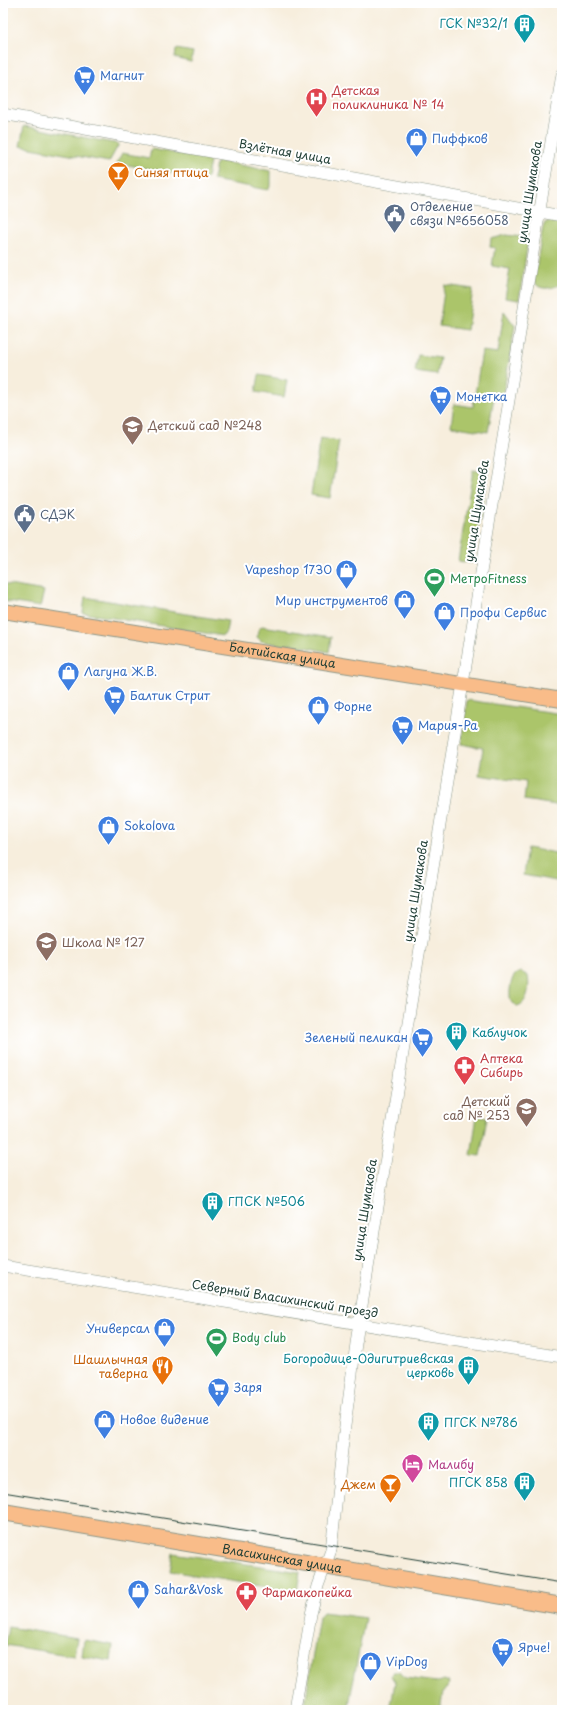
<svg xmlns="http://www.w3.org/2000/svg" width="565" height="1713" viewBox="0 0 565 1713" font-family="'Playpen Sans',sans-serif">
	<style>
		.green { fill: #abc56a; stroke: #65814f }
		.lines { fill: none; stroke-linecap: round; stroke-linejoin: round }
		.minor-casing { stroke: #8b9688; stroke-width: 12 }
		.major-casing { stroke: #8b9688; stroke-width: 16 }
		.highway-casing { stroke: #8b9688; stroke-width: 18 }
		.minor { stroke: #fff; stroke-width: 11 }
		.major { stroke: #f9bc89; stroke-width: 14 }
		.highway { stroke: #f9bc89; stroke-width: 16 }
		.tram { stroke: #1f3d34; stroke-width: 1 }
		.labels { text-anchor: middle; stroke-width: 4; stroke-linejoin: round; paint-order: stroke }
		.culture-label { font-size: 12px; fill: #0d838f; stroke: #fff; text-anchor: end }
		.shop-label { font-size: 12px; fill: #366cbe; stroke: #fff; text-anchor: start }
		.health-label { font-size: 12px; fill: #be3a42; stroke: #fff; text-anchor: start }
		.street-label { font-size: 12px; fill: #1f3d34; stroke: #fff }
		.food-label { font-size: 12px; fill: #c56008; stroke: #fff; text-anchor: end }
		.service-label { font-size: 12px; fill: #4e5e75; stroke: #fff; text-anchor: start }
		.education-label { font-size: 12px; fill: #785e54; stroke: #fff; text-anchor: start }
		.leisure-label { font-size: 12px; fill: #27864d; stroke: #fff; text-anchor: start }
		.hotel-label { font-size: 12px; fill: #b23c85; stroke: #fff; text-anchor: start }
	</style>
	<rect width="100%" height="100%" fill="#fff"/>
	<filter id="ink" filterUnits="userSpaceOnUse"><feTurbulence type="fractalNoise" baseFrequency=".025" numOctaves="2"/><feDisplacementMap in="SourceGraphic" scale="8" xChannelSelector="R" yChannelSelector="G"/><feConvolveMatrix kernelMatrix="1 2 1 2 8 2 1 2 1" color-interpolation-filters="sRGB"/></filter>
	<filter id="wash" filterUnits="userSpaceOnUse"><feTurbulence type="fractalNoise" baseFrequency=".012" numOctaves="4" result="noise"/><feDisplacementMap in="SourceGraphic" scale="16" xChannelSelector="R" yChannelSelector="G"/><feGaussianBlur stdDeviation="0.9" result="paint"/><feColorMatrix in="noise" values="0 0 0 0 0 0 0 0 0 0 0 0 0 0 0 0 0 1.4 0 .05"/><feComposite in="paint" operator="in"/></filter>
	<g filter="url(#wash)">
		<rect width="100%" height="100%" fill="#f7eedd"/>
		<path class="green" d="M176,49L193,52L191,62L175,58Z
			M24,126L119,144L109,162L20,146Z
			M151,149L208,159L210,162L207,177L205,179L117,163L122,153L149,158Z
			M219,161L271,171V185L268,190L213,180L216,163Z
			M553,219L562,221V284C553,288 539,292 534,281L543,227L545,223Z
			M524,228L530,229L519,300L505,298L510,269L492,266L495,248L490,247L491,239L506,235L523,237Z
			M445,285L473,289L467,330L439,326Z
			M504,311L515,326L503,396L499,398L494,397L488,432L451,426L454,404L473,407L482,351L498,353Z
			M418,355L440,358L437,375L415,372Z
			M259,375L287,380L284,397L256,392Z
			M320,438L339,441L330,498L311,495Z
			M473,470L488,473L472,563L458,561Z
			M3,584L44,591L40,607L3,601Z
			M85,597L228,621L226,632L223,636L83,613Z
			M262,626L331,637L329,652L291,644L281,645L261,641L257,637L258,630Z
			M467,700L562,714V806L524,800L526,782L479,775L483,748L461,744Z
			M527,848L562,854V882L523,875Z
			M521,972L528,976C530,986 528,1004 517,1006L512,1003C508,999 510,979 515,975C516,973 519,973 521,972Z
			M477,1116L487,1118L480,1156L471,1155Z
			M173,1553L300,1572L297,1592L170,1571Z
			M323,1612L365,1618L348,1710H304L319,1617Z
			M8,1627L77,1638L74,1656L5,1645Z
			M84,1640L113,1645L111,1661L82,1656Z
			M393,1672H400L405,1678L437,1682L444,1680L449,1682L448,1688L443,1692L440,1710H390L395,1682L391,1676Z"/>
	</g>
	<g filter="url(#ink)">
		<g class="lines">
			<defs>
				<path id="minor" d="M3,114L562,216
					M3,1266L562,1357
					M295,1710L311,1614L318,1586L331,1550L343,1441L357,1336L562,74"/>
				<g id="major">
					<path id="s1" d="M3,611L562,700"/>
				</g>
				<g id="highway">
					<path id="s2" d="M3,1512L562,1606"/>
				</g>
			</defs>
			<use href="#minor" class="minor-casing"/>
			<use href="#major" class="major-casing"/>
			<use href="#highway" class="highway-casing"/>
			<use href="#minor" class="minor"/>
			<use href="#major" class="major"/>
			<use href="#highway" class="highway"/>
			<path class="tram" d="M3,1492L562,1583"/>
		</g>
	</g>
	<defs>
		<symbol id="building-pin" viewBox="-11 -11 22 30"><path d="M0 17L-7.5 6A9.5 9.5 0 1 1 7.5 6Z" fill="#0f9aa8" stroke="#fff"/><path d="M-4-6H4V6H1V3H-1V6H-4ZM-2.5-4.3h1.7v1.8h-1.7ZM.8-4.3h1.7v1.8H.8ZM-2.5-1h1.7V.8h-1.7ZM.8-1h1.7V.8H.8Z" fill="#fff"/></symbol>
		<symbol id="supermarket-pin" viewBox="-11 -11 22 30"><path d="M0 17L-7.5 6A9.5 9.5 0 1 1 7.5 6Z" fill="#3f7fe0" stroke="#fff"/><path d="M-6-5.5h2.5l.6 2H6L4.5 2H-2.5L-4.4-4H-6ZM-1.5 3.2a1.3 1.3 0 1 0 .1 0ZM3 3.2a1.3 1.3 0 1 0 .1 0Z" fill="#fff"/></symbol>
		<symbol id="hospital-pin" viewBox="-11 -11 22 30"><path d="M0 17L-7.5 6A9.5 9.5 0 1 1 7.5 6Z" fill="#e0444e" stroke="#fff"/><path d="M-5-5h3v3.5h4V-5h3V5h-3V1.5h-4V5h-3Z" fill="#fff"/></symbol>
		<symbol id="shop-pin" viewBox="-11 -11 22 30"><path d="M0 17L-7.5 6A9.5 9.5 0 1 1 7.5 6Z" fill="#3f7fe0" stroke="#fff"/><path d="M-5-2.5h2.3a2.7 3.5 0 0 1 5.4 0H5L5.5 6h-11ZM-1.5-2.5h3a1.5 2.3 0 0 0-3 0Z" fill="#fff"/></symbol>
		<symbol id="bar-pin" viewBox="-11 -11 22 30"><path d="M0 17L-7.5 6A9.5 9.5 0 1 1 7.5 6Z" fill="#e8710a" stroke="#fff"/><path d="M-6-5H6L.8 .8V4.5H3.5V6h-7V4.5H-.8V.8Z" fill="#fff"/></symbol>
		<symbol id="civic-pin" viewBox="-11 -11 22 30"><path d="M0 17L-7.5 6A9.5 9.5 0 1 1 7.5 6Z" fill="#5c6f8a" stroke="#fff"/><path d="M-.6-6.5H3V-4.5H.6V-3L4-1V1h2V6H-6V1h2V-1L-.6-3ZM-1.2 2.5V6h2.4V2.5Z" fill="#fff"/></symbol>
		<symbol id="school-pin" viewBox="-11 -11 22 30"><path d="M0 17L-7.5 6A9.5 9.5 0 1 1 7.5 6Z" fill="#8d6e63" stroke="#fff"/><path d="M0-5L7-2L0 1L-7-2ZM-4 1L0 2.5L4 1V4Q0 6-4 4Z" fill="#fff"/></symbol>
		<symbol id="stadium-pin" viewBox="-11 -11 22 30"><path d="M0 17L-7.5 6A9.5 9.5 0 1 1 7.5 6Z" fill="#2e9e5b" stroke="#fff"/><path d="M0-5a6.5 5 0 1 0 0 10a6.5 5 0 1 0 0-10ZM-3.5-1.8h7v3.6h-7Z" fill="#fff"/></symbol>
		<symbol id="pharmacy-pin" viewBox="-11 -11 22 30"><path d="M0 17L-7.5 6A9.5 9.5 0 1 1 7.5 6Z" fill="#e0444e" stroke="#fff"/><path d="M-2-6h4v4h4v4h-4v4h-4v-4h-4v-4h4Z" fill="#fff"/></symbol>
		<symbol id="restaurant-pin" viewBox="-11 -11 22 30"><path d="M0 17L-7.5 6A9.5 9.5 0 1 1 7.5 6Z" fill="#e8710a" stroke="#fff"/><path d="M-5-6h1v4h1v-4h1v4h1v-4h1v5L-1.5 .5V6h-2V.5L-5-1ZM5-6V6H3V1.5H1.5Q1.5-4 5-6Z" fill="#fff"/></symbol>
		<symbol id="hotel-pin" viewBox="-11 -11 22 30"><path d="M0 17L-7.5 6A9.5 9.5 0 1 1 7.5 6Z" fill="#d1479c" stroke="#fff"/><path d="M-6-4.5h1.5V1H6V5H4.5V3h-9V5H-6ZM-4 0a1.8 1.8 0 1 1 3.6 0ZM.5 0V-2.5h3Q6-2.5 6 0Z" fill="#fff"/></symbol>
	</defs>
	<g fill-rule="evenodd">
		<use href="#building-pin" x="512" y="12" width="25" height="34"/>
		<use href="#supermarket-pin" x="72" y="64" width="25" height="34"/>
		<use href="#hospital-pin" x="304" y="86" width="25" height="34"/>
		<use href="#shop-pin" x="404" y="126" width="25" height="34"/>
		<use href="#bar-pin" x="106" y="160" width="25" height="34"/>
		<use href="#civic-pin" x="382" y="202" width="25" height="34"/>
		<use href="#supermarket-pin" x="428" y="384" width="25" height="34"/>
		<use href="#school-pin" x="120" y="414" width="25" height="34"/>
		<use href="#civic-pin" x="12" y="502" width="25" height="34"/>
		<use href="#shop-pin" x="334" y="558" width="25" height="34"/>
		<use href="#stadium-pin" x="422" y="566" width="25" height="34"/>
		<use href="#shop-pin" x="392" y="588" width="25" height="34"/>
		<use href="#shop-pin" x="432" y="600" width="25" height="34"/>
		<use href="#shop-pin" x="56" y="660" width="25" height="34"/>
		<use href="#supermarket-pin" x="102" y="684" width="25" height="34"/>
		<use href="#shop-pin" x="306" y="694" width="25" height="34"/>
		<use href="#supermarket-pin" x="390" y="714" width="25" height="34"/>
		<use href="#shop-pin" x="96" y="814" width="25" height="34"/>
		<use href="#school-pin" x="34" y="930" width="25" height="34"/>
		<use href="#building-pin" x="444" y="1020" width="25" height="34"/>
		<use href="#supermarket-pin" x="410" y="1026" width="25" height="34"/>
		<use href="#pharmacy-pin" x="452" y="1054" width="25" height="34"/>
		<use href="#school-pin" x="514" y="1096" width="25" height="34"/>
		<use href="#building-pin" x="200" y="1190" width="25" height="34"/>
		<use href="#shop-pin" x="152" y="1316" width="25" height="34"/>
		<use href="#stadium-pin" x="204" y="1326" width="25" height="34"/>
		<use href="#building-pin" x="456" y="1354" width="25" height="34"/>
		<use href="#restaurant-pin" x="150" y="1354" width="25" height="34"/>
		<use href="#supermarket-pin" x="206" y="1376" width="25" height="34"/>
		<use href="#shop-pin" x="92" y="1408" width="25" height="34"/>
		<use href="#building-pin" x="416" y="1410" width="25" height="34"/>
		<use href="#hotel-pin" x="400" y="1452" width="25" height="34"/>
		<use href="#building-pin" x="512" y="1470" width="25" height="34"/>
		<use href="#bar-pin" x="378" y="1472" width="25" height="34"/>
		<use href="#shop-pin" x="126" y="1578" width="25" height="34"/>
		<use href="#pharmacy-pin" x="234" y="1580" width="25" height="34"/>
		<use href="#supermarket-pin" x="490" y="1636" width="25" height="34"/>
		<use href="#shop-pin" x="358" y="1650" width="25" height="34"/>
	</g>
	<g class="labels">
		<g class="culture-label">
			<text x="508" y="28">ГСК №32/1</text>
			<text x="472" y="1037" text-anchor="start">Каблучок</text>
			<text x="228" y="1206" text-anchor="start">ГПСК №506</text>
			<text x="454" y="1363">Богородице-Одигитриевская<tspan x="454" dy="14">церковь</tspan></text>
			<text x="444" y="1427" text-anchor="start">ПГСК №786</text>
			<text x="508" y="1487">ПГСК 858</text>
		</g>
		<g class="shop-label">
			<text x="100" y="80">Магнит</text>
			<text x="432" y="143">Пиффков</text>
			<text x="456" y="401">Монетка</text>
			<text x="332" y="574" text-anchor="end">Vapeshop 1730</text>
			<text x="388" y="605" text-anchor="end">Мир инструментов</text>
			<text x="460" y="617">Профи Сервис</text>
			<text x="84" y="676">Лагуна Ж.В.</text>
			<text x="130" y="700">Балтик Стрит</text>
			<text x="334" y="711">Форне</text>
			<text x="418" y="730">Мария-Ра</text>
			<text x="124" y="830">Sokolova</text>
			<text x="408" y="1042" text-anchor="end">Зеленый пеликан</text>
			<text x="150" y="1333" text-anchor="end">Универсал</text>
			<text x="234" y="1392">Заря</text>
			<text x="120" y="1424">Новое видение</text>
			<text x="154" y="1594">Sahar&amp;Vosk</text>
			<text x="518" y="1652">Ярче!</text>
			<text x="386" y="1666">VipDog</text>
		</g>
		<g class="health-label">
			<text x="332" y="95">Детская<tspan x="332" dy="14">поликлиника № 14</tspan></text>
			<text x="480" y="1063">Аптека<tspan x="480" dy="14">Сибирь</tspan></text>
			<text x="262" y="1597">Фармакопейка</text>
		</g>
		<g class="street-label">
			<text transform="translate(285 152) rotate(10)" y="4">Взлётная улица</text>
			<text transform="translate(530 192) rotate(-81)" y="4">улица Шумакова</text>
			<text transform="translate(477 511) rotate(-81)" y="4">улица Шумакова</text>
			<text dy="4" stroke="none"><textPath href="#s1" startOffset="283">Балтийская улица</textPath></text>
			<text transform="translate(416 891) rotate(-81)" y="4">улица Шумакова</text>
			<text transform="translate(365 1210) rotate(-81)" y="4">улица Шумакова</text>
			<text transform="translate(285 1299) rotate(9)" y="4">Северный Власихинский проезд</text>
			<text dy="4" stroke="none"><textPath href="#s2" startOffset="283">Власихинская улица</textPath></text>
		</g>
		<g class="food-label">
			<text x="134" y="177" text-anchor="start">Синяя птица</text>
			<text x="148" y="1364">Шашлычная<tspan x="148" dy="14">таверна</tspan></text>
			<text x="376" y="1489">Джем</text>
		</g>
		<g class="service-label">
			<text x="410" y="211">Отделение<tspan x="410" dy="14">связи №656058</tspan></text>
			<text x="40" y="519">СДЭК</text>
		</g>
		<g class="education-label">
			<text x="148" y="430">Детский сад №248</text>
			<text x="62" y="947">Школа № 127</text>
			<text x="510" y="1106" text-anchor="end">Детский<tspan x="510" dy="14">сад № 253</tspan></text>
		</g>
		<g class="leisure-label">
			<text x="450" y="583">МетроFitness</text>
			<text x="232" y="1342">Body club</text>
		</g>
		<g class="hotel-label">
			<text x="428" y="1469">Малибу</text>
		</g>
	</g>
	<rect width="565" height="1713" fill="none" stroke="#fff" stroke-width="16"/>
</svg>
